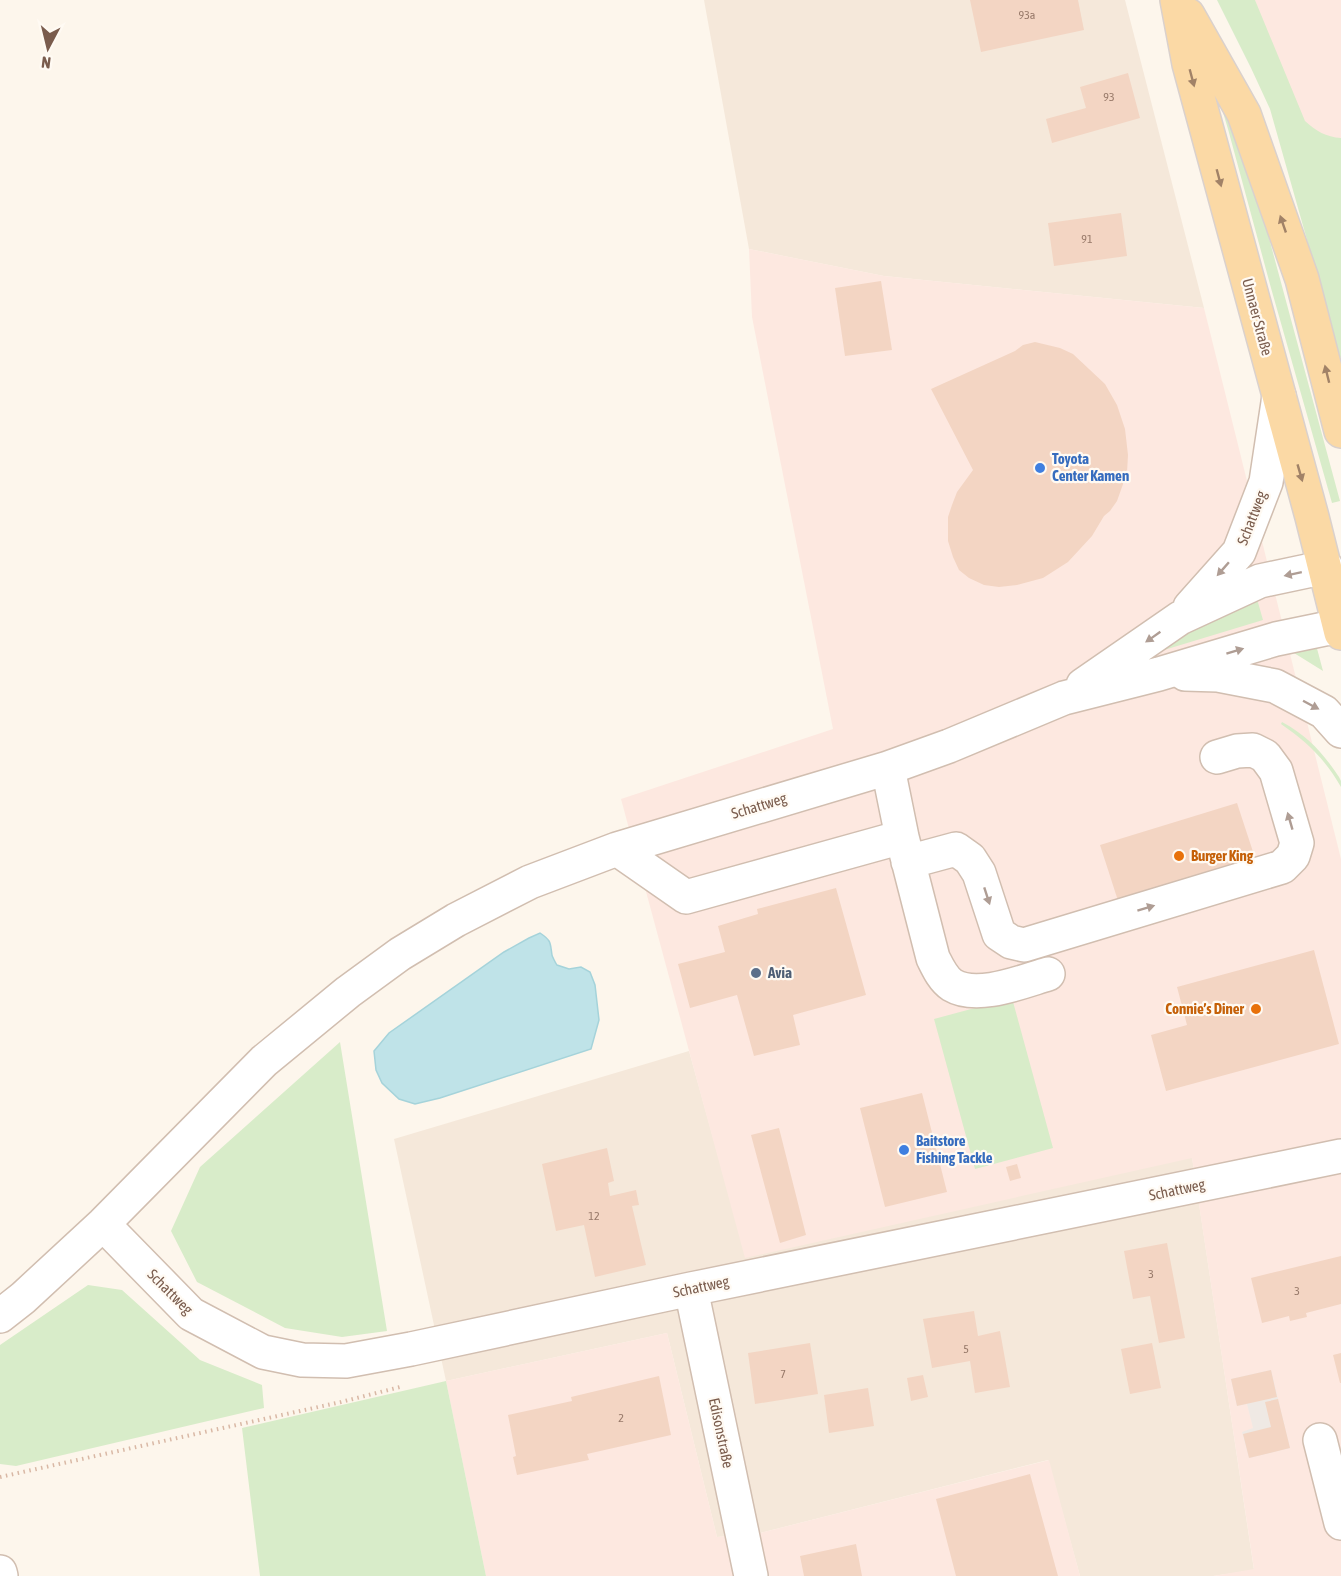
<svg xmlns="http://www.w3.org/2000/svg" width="1341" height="1576" viewBox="0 0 1341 1576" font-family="'Asap Condensed',sans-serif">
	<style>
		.residential { fill: #f5e8da }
		.commercial { fill: #fde8e0 }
		.industrial { fill: #efe9e4 }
		.green { fill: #d8ecc9 }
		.water { fill: #bfe3e8; stroke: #a5d3da; stroke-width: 1.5 }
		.building { fill: #f3d5c3 }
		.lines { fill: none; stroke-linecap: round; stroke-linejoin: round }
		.minor-casing { stroke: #d1beb0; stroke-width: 36 }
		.major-casing { stroke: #dad1cd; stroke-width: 36 }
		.path { stroke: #d9b8a5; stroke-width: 4; stroke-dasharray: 1.5 4.5; stroke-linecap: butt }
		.minor { stroke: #fff; stroke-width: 33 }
		.major { stroke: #fbd9a5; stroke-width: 33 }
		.oneway { fill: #a18267 }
		.oneway2 { fill: #af9d94 }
		.shop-dot { fill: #3f7fe0; stroke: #fffaf3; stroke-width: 2 }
		.food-dot { fill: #e8710a; stroke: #fffaf3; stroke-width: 2 }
		.service-dot { fill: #5c6f8a; stroke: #fffaf3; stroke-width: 2 }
		.labels { text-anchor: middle; stroke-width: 4.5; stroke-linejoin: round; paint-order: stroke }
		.number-label { font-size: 12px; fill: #987a6a }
		.street-label { font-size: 15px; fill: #7a5c4d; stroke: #fffaf3 }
		.shop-label { font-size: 15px; font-weight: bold; fill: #366cbe; stroke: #fffaf3; text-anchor: start }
		.food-label { font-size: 15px; font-weight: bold; fill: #c56008; stroke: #fffaf3; text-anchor: start }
		.service-label { font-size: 15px; font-weight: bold; fill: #4e5e75; stroke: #fffaf3; text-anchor: start }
	</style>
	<rect width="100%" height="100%" fill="#fdf6ec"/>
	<path class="residential" d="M704,0H1125L1204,308L884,276L749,249Z
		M689,1051L746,1257L1192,1157L1254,1570L1213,1576H1080L1048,1460L760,1533L717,1537L667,1333L446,1381L394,1139Z"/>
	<path class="commercial" d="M1255,0H1341V283Z
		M749,249L884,276L1204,308L1341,859V1576H1213L1254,1569L1192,1158L745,1258L621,799L833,729L752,317Z
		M667,1333L717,1537L760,1533L1049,1460L1080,1576H486L446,1381Z"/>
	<path class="industrial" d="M1271,1370L1290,1448L1249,1458L1242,1432L1253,1428L1247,1404L1237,1406L1231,1379Z"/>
	<path class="green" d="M1217,0H1255L1305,121C1316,131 1326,137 1341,138V360L1270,109L1251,68Z
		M1214,91L1242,138L1340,501L1332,503L1271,288L1228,129L1222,109Z
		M1257,599L1263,620L1141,657L1225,608Z
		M1315,641L1323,671L1286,648Z
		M1282,722C1308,736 1323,753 1339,777L1341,781V787C1325,759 1307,742 1281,724Z
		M1012,998L1053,1148L975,1169L934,1019Z
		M340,1042L387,1331L342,1337L285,1328L197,1282L171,1231L200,1167Z
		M88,1285L122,1290L200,1360L262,1385L264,1408L16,1466L0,1464V1345Z
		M446,1381L486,1576H260L242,1428Z"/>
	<path class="water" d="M540,933C552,941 550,943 552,955C552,956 556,964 557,965L569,969L581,967L590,972L595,985L599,1020L591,1049L440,1098L415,1104L399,1099L382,1083L376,1070L374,1051L389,1033L504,952L529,938Z"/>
	<path class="building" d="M970,0H1078L1084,30L981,52Z
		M1128,73L1140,118L1052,143L1046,119L1086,108L1080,87Z
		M1121,213L1127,256L1054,266L1048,223Z
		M881,281L892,350L845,356L835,288Z
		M1035,342L1060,348L1073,354L1105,384L1117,405L1125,429L1128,455L1127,473L1117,501L1110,511L1104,516L1092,536L1068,562L1043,578L1017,585L999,587L984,585L969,578L959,570L953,557L948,541V517L952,505L957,492L973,470L931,389L1015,351L1023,345Z
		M1237,803L1258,867L1121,910L1100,845Z
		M836,888L866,995L793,1015L800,1045L754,1056L737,995L690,1008L678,964L725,952L718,926L758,914L757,909Z
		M1314,950L1339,1044L1166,1091L1151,1035L1187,1025L1177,987Z
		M922,1093L947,1192L885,1207L860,1108Z
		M779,1128L806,1235L780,1243L751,1135Z
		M607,1148L614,1181L608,1183L610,1196L636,1190L639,1205L632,1206L646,1265L595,1277L584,1225L556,1231L542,1164Z
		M1017,1164L1021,1178L1010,1181L1006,1167Z
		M1167,1243L1185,1338L1159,1343L1150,1296L1133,1299L1124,1251Z
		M1341,1256V1304L1306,1313L1307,1317L1290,1321L1289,1316L1262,1323L1251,1278Z
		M974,1311L978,1336L1000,1331L1010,1387L975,1393L970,1361L932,1368L923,1319Z
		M810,1343L818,1394L755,1404L748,1353Z
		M1152,1343L1161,1388L1130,1394L1121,1349Z
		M1341,1353V1383H1340L1333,1355Z
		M1271,1370L1277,1397L1237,1406L1231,1379Z
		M923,1375L928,1397L911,1401L907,1378Z
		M659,1376L671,1435L587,1454L589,1460L517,1475L513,1457L516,1456L508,1415L572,1401L571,1397Z
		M868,1388L874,1426L829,1433L824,1395Z
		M1278,1399L1290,1448L1249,1458L1243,1434L1271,1427L1265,1402Z
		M1030,1474L1058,1576H956L936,1499Z
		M856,1544L862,1576H804L800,1556Z"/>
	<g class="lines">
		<defs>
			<path id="minor" d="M1190,607L1239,552L1266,482L1279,396
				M1185,674L1218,675L1275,686L1324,712L1341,731
				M1083,685L1180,618L1260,581L1326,567
				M888,768L902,837L933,958C938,968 943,979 952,985C977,1000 1021,982 1048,974
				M617,849L686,897L902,837
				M908,862L956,849L970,859L979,873L999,934L1011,942L1024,945L1282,867L1293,856L1297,843L1276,771L1265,756L1253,750L1237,751L1217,757
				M103,1224L191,1314L263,1352L302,1360L346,1361L411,1349L691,1289L1341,1156
				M691,1289L751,1576
				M0,1316L23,1298L103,1224L264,1061L348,992L400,954L456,920L530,882L617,849L888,768L949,746L1064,698L1159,674L1276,639L1339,626
				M1320,1440L1341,1523
				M0,1572L1,1576"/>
			<path id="major" d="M1177,0L1189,64L1312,517L1341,633
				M1188,15L1244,114L1302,279L1341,431"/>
		</defs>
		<use href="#minor" class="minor-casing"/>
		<use href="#major" class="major-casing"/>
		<path class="path" d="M0,1477L341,1402L400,1387L402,1385"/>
		<use href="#minor" class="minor"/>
		<use href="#major" class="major"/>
	</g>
	<defs><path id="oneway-solid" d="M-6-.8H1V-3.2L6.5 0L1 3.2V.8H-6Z" transform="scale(1.5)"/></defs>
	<g class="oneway">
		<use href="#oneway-solid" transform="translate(1192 78) rotate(75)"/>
		<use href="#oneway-solid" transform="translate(1219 178) rotate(75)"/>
		<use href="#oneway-solid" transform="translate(1283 224) rotate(-109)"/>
		<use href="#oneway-solid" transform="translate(1327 374) rotate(-104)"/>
		<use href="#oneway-solid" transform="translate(1300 473) rotate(74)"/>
	</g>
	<g class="oneway2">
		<use href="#oneway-solid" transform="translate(1223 569) rotate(131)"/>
		<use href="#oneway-solid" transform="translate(1293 574) rotate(168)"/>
		<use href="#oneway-solid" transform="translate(1153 637) rotate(145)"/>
		<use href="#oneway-solid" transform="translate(1235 651) rotate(-17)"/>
		<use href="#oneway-solid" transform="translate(1311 705) rotate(28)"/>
		<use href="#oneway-solid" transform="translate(1290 821) rotate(-106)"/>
		<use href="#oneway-solid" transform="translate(987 896) rotate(72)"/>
		<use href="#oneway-solid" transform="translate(1146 908) rotate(-17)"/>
	</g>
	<g class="shop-dot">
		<circle cx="1040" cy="468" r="6"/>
		<circle cx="904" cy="1150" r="6"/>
	</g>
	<g class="food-dot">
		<circle cx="1179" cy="856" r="6"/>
		<circle cx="1256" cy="1009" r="6"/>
	</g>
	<circle class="service-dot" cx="756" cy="973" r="6"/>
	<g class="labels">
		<g class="number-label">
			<text x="1027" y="19">93a</text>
			<text x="1109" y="101">93</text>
			<text x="1087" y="243">91</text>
			<text x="594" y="1220">12</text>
			<text x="1151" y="1278">3</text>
			<text x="1297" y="1295">3</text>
			<text x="966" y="1353">5</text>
			<text x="783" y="1378">7</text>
			<text x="621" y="1422">2</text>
		</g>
		<g class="street-label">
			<text transform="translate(1257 317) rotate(75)" y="5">Unnaer Straße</text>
			<text transform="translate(1252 518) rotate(-69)" y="5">Schattweg</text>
			<text transform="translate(759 806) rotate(-17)" y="5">Schattweg</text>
			<text transform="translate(1177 1190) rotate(-12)" y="5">Schattweg</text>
			<text transform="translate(701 1287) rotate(-12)" y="5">Schattweg</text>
			<text transform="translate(170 1292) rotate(45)" y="5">Schattweg</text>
			<text transform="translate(721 1433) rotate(78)" y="5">Edisonstraße</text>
		</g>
		<g class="shop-label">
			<text x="1052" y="464">Toyota<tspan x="1052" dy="17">Center Kamen</tspan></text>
			<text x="916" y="1146">Baitstore<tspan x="916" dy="17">Fishing Tackle</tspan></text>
		</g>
		<g class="food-label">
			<text x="1191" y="861">Burger King</text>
			<text x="1244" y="1014" text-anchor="end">Connie’s Diner</text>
		</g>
		<g class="service-label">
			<text x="768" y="978">Avia</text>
		</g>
	</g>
	<g transform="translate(48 48) rotate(187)" stroke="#fffaf3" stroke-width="4.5" paint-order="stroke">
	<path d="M0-4.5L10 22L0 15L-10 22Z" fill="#7a5c4d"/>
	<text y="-9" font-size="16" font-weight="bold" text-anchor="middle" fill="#7a5c4d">N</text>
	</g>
</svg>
